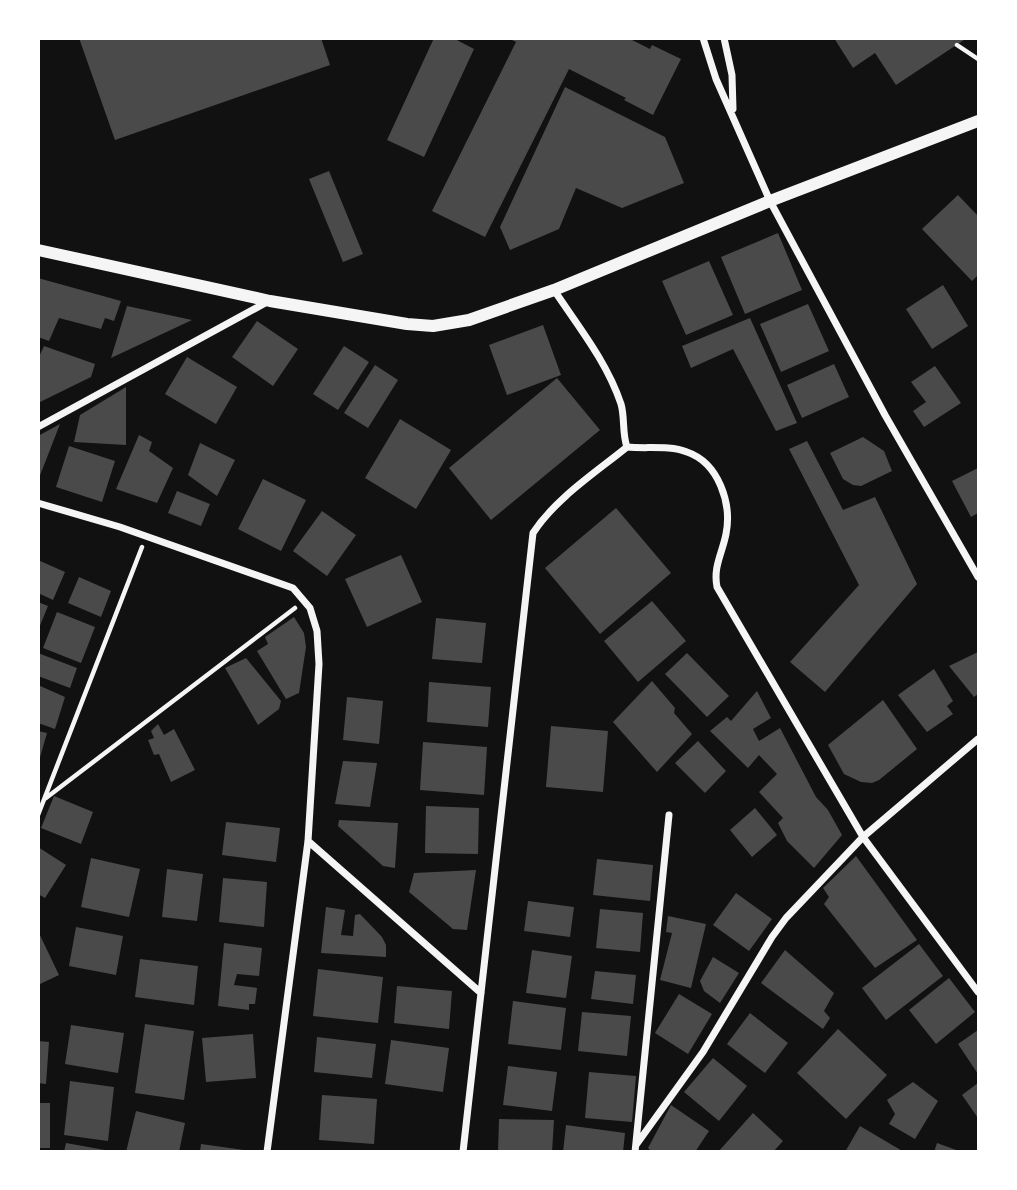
<svg xmlns="http://www.w3.org/2000/svg" width="1017" height="1190" viewBox="0 0 1017 1190" font-family="'DM Sans',sans-serif">
	<style>
		.building { fill: #4a4a4a }
		.lines { fill: none; stroke-linecap: round; stroke-linejoin: round }
		.path { stroke: #f5f5f5; stroke-width: 4.5 }
		.minor { stroke: #f5f5f5; stroke-width: 7 }
		.tertiary { stroke: #f5f5f5; stroke-width: 12 }
	</style>
	<rect width="100%" height="100%" fill="#111"/>
	<path class="building" d="M79,38H321L330,65L115,140Z
		M434,38H453L474,49L424,157L387,140Z
		M508,38H628L650,49L652,45L681,59L653,115L624,100L626,98L569,69L485,237L432,211L516,42Z
		M834,38H967L896,85L875,53L853,68Z
		M565,87L665,137L684,183L622,208L576,188L559,229L510,250L500,227Z
		M329,171L363,254L343,262L309,179Z
		M958,195L978,216V275L972,281L922,229Z
		M778,233L802,290L745,314L721,257Z
		M709,261L733,315L686,335L662,281Z
		M38,278L121,301L114,321L105,318L101,329L59,318L49,341L38,337Z
		M943,285L968,326L932,349L906,309Z
		M808,304L829,351L781,372L760,324Z
		M127,306L192,320L111,358Z
		M750,318L797,423L776,431L733,349L691,368L682,346Z
		M257,321L298,349L273,386L232,357Z
		M543,325L561,375L507,395L489,345Z
		M44,346L95,364L91,377L38,403V359Z
		M344,346L369,362L338,410L313,394Z
		M187,357L237,387L216,424L165,394Z
		M834,364L849,397L802,418L787,385Z
		M375,365L398,380L368,428L344,413Z
		M935,366L961,403L924,427L913,411L926,402L911,382Z
		M557,378L600,430L491,520L449,468Z
		M126,387V445L74,442L80,415Z
		M400,419L451,450L416,509L365,478Z
		M60,424L39,478H38V436Z
		M139,435L152,442L149,451L173,468L157,503L116,489Z
		M863,437L884,451L892,471L861,486L853,485L843,479L830,453Z
		M807,441L843,510L875,497L917,584L825,692L790,662L859,585L789,449Z
		M200,443L235,460L217,496L188,475Z
		M69,446L115,461L102,502L56,487Z
		M978,468V513L971,517L952,481Z
		M263,479L306,500L281,551L238,529Z
		M177,491L210,504L201,526L168,513Z
		M616,508L671,573L600,634L545,568Z
		M322,511L356,535L327,576L293,551Z
		M401,555L422,602L367,627L345,579Z
		M38,560L65,572L53,600L38,593Z
		M79,577L111,591L101,617L68,603Z
		M652,601L686,641L638,682L604,641Z
		M38,602L48,606L39,628H38Z
		M57,612L95,627L81,663L43,648Z
		M294,617L304,633L306,647L299,693L286,699L257,651L268,644L265,637Z
		M436,618L486,623L482,663L432,659Z
		M978,652V694L974,697L949,666Z
		M38,653L77,668L70,688L38,676Z
		M687,653L729,696L707,717L665,674Z
		M246,658L281,701L279,709L258,725L225,668Z
		M934,669L953,701L947,706L953,714L927,732L898,695Z
		M652,681L675,708L674,713L692,734L657,772L613,722Z
		M429,682L491,687L488,727L427,722Z
		M38,685L65,697L55,729L38,723Z
		M757,691L771,718L753,729L759,741L780,728L816,797L828,810L842,835L814,868L787,841L778,823L783,818L759,792L777,774L759,755L748,768L710,731L727,717L731,721Z
		M347,697L383,701L379,744L343,740Z
		M883,700L917,749L879,780L872,783L861,782L844,774L828,745Z
		M158,724L164,735L174,729L195,770L171,782L159,754L154,755L148,740L154,738L151,731Z
		M551,726L608,731L603,792L546,787Z
		M38,731L47,733L39,761H38Z
		M698,741L726,771L705,793L675,763Z
		M423,742L487,747L484,795L420,790Z
		M343,761L377,763L370,807L335,804Z
		M54,796L93,812L81,844L41,828Z
		M426,806L479,808L478,854L425,853Z
		M755,808L777,835L752,857L730,830Z
		M339,820L398,823L395,868L383,866L338,826Z
		M226,822L280,828L276,862L222,855Z
		M38,847L66,865L45,898L38,894Z
		M856,856L917,940L875,968L824,904L829,897L823,888Z
		M91,858L140,869L129,917L81,907Z
		M597,859L653,865L650,901L593,895Z
		M167,869L203,874L197,921L162,917Z
		M476,870L467,930L453,929L409,892L414,873Z
		M223,878L267,882L264,927L219,922Z
		M736,893L772,919L749,951L713,925Z
		M528,901L574,907L570,937L524,931Z
		M326,907L345,910L341,935L353,936L355,915L360,914L382,937L386,945V957L321,953Z
		M600,909L643,913L640,952L596,948Z
		M668,916L706,924L691,988L660,980L672,933L666,932Z
		M76,927L123,936L116,975L69,966Z
		M38,931L59,975L38,985Z
		M224,943L262,948L259,976L237,974L234,985L257,988L255,1004H249V1010L218,1006Z
		M919,944L943,976L886,1020L862,988Z
		M532,950L572,956L566,998L526,993Z
		M785,950L834,993L824,1011L830,1018L823,1029L761,983Z
		M713,957L739,973L720,1003L704,991L700,981Z
		M140,959L198,966L194,1005L135,997Z
		M318,969L383,977L378,1023L313,1016Z
		M595,971L636,975L633,1004L591,999Z
		M949,978L975,1012L936,1044L909,1010Z
		M397,986L452,991L449,1029L394,1023Z
		M679,994L712,1014L688,1054L655,1033Z
		M513,1001L566,1008L561,1050L508,1044Z
		M582,1012L631,1016L627,1056L578,1051Z
		M750,1013L788,1043L765,1073L727,1044Z
		M145,1024L194,1031L184,1100L135,1093Z
		M71,1025L124,1033L118,1073L65,1064Z
		M838,1029L887,1075L846,1119L797,1073Z
		M978,1030V1074L958,1044Z
		M253,1034L256,1078L206,1082L202,1038Z
		M317,1037L376,1044L372,1078L314,1072Z
		M391,1040L449,1048L443,1092L385,1084Z
		M38,1041L49,1042L46,1084L38,1083Z
		M713,1058L747,1086L719,1121L684,1092Z
		M508,1066L557,1072L552,1111L503,1105Z
		M589,1072L636,1076L632,1122L585,1118Z
		M70,1081L114,1087L108,1141L64,1135Z
		M913,1082L938,1101L915,1139L889,1124L895,1114L887,1100Z
		M978,1083V1118L962,1095Z
		M322,1095L377,1099L374,1144L319,1140Z
		M38,1103H50V1148H38Z
		M671,1105L709,1131L695,1152H652L648,1148Z
		M136,1111L185,1123L179,1152H126Z
		M753,1113L783,1141L773,1152H718Z
		M499,1119L554,1120L552,1152H498Z
		M566,1125L625,1133L623,1152H563Z
		M860,1126L904,1152H845Z
		M66,1143L105,1150V1152H64Z
		M937,1143L959,1151V1152H934Z
		M201,1144L244,1150V1152H200Z"/>
	<g class="lines">
		<path class="path" d="M957,45L978,59
			M46,798L295,608
			M38,815L142,547"/>
		<path class="minor" d="M703,38L716,79L770,201L885,415L978,577
			M724,38L732,75L733,109
			M554,290C578,326 607,362 621,404C625,418 622,433 627,447
			M38,427L269,301
			M627,447C646,449 669,445 687,452C719,463 732,504 726,534C722,554 713,567 717,587L863,837L978,992
			M38,503L120,527L293,588L310,608L317,631L319,664L308,841L267,1152
			M308,841L481,993
			M636,1145L703,1052L772,937L786,918L863,837L978,739
			M463,1152L533,533C556,498 595,473 627,447
			M635,1152L669,815"/>
		<path class="tertiary" d="M38,250L270,301L407,324L433,326L469,320L554,290L770,201L978,121"/>
	</g>
	<rect width="1017" height="1190" fill="none" stroke="#ffffff" stroke-width="80"/>
</svg>
